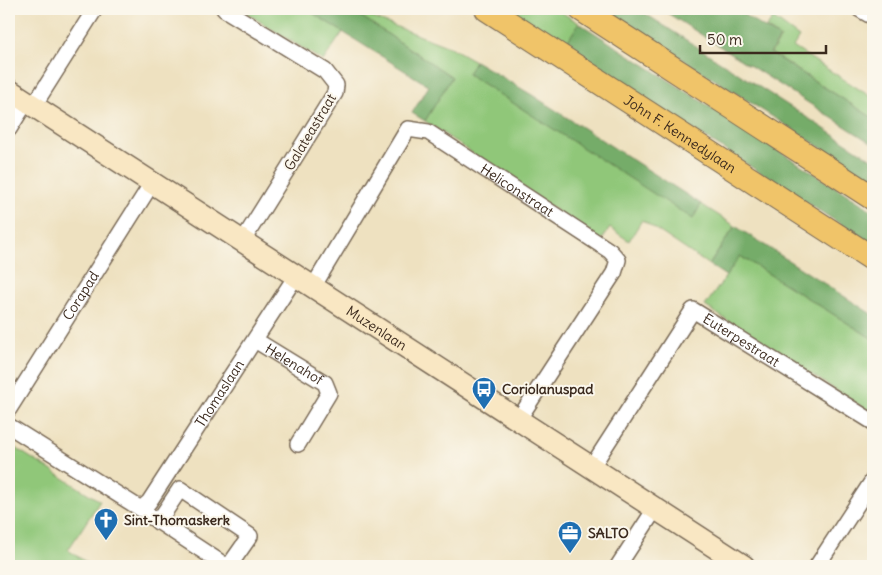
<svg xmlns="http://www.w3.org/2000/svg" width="882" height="575" viewBox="0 0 882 575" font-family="Delius,sans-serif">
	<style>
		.green { fill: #90c779; stroke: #66784c }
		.forest { fill: #74ac69; stroke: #586b44 }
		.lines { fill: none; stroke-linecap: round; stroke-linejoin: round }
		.street-casing { stroke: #7a6a57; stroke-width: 18 }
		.secondary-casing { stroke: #7a6a57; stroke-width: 24 }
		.primary-casing { stroke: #7a6a57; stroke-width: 26 }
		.street { stroke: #fff; stroke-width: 15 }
		.secondary { stroke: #f9e7c3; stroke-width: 21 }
		.primary { stroke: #f0c469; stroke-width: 24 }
		.labels { text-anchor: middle; stroke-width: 4; stroke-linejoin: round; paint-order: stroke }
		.street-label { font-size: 14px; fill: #3b2a1e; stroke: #fbf7ec }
		.poi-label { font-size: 14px; font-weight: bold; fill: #3b2a1e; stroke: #fbf7ec; text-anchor: start }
	</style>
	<rect width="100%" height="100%" fill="#fbf7ec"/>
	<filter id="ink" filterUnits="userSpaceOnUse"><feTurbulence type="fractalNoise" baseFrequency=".02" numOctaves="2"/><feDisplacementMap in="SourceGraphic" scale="10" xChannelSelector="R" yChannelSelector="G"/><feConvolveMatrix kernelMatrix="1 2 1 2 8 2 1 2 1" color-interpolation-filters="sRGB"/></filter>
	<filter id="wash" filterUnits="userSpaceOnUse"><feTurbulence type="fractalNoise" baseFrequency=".0096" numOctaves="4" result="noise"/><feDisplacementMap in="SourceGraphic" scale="20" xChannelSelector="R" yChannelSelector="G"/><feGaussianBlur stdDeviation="1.12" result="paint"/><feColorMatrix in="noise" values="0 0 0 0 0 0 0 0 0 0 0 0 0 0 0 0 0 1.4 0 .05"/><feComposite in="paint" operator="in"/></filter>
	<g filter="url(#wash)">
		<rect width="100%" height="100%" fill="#eee1c0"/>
		<path class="green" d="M240,9H306L343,32L323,61Z
			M350,9L452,48L475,61L468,74L693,218L701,204L735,226L709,265L642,220L629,241L610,228L601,241L425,121L452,77Z
			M504,9H556L579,23L564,47Z
			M773,18L799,37L793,47L873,98V118L771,53L781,38L766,28Z
			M740,256L873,339V414L705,306Z
			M9,444L100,501L68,550L92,566H14L9,556Z"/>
		<path class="forest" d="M306,9H350L452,77L425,121L412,113L429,86Z
			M604,9H638L873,160V181Z
			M661,9H735L780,38L770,53L873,118V144Z
			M579,23L873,211V245L564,47Z
			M475,61L532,95L701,204L693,219L468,74Z
			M735,226L873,315V339L740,256L726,276L709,265Z"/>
	</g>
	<g filter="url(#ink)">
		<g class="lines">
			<defs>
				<g id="street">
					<path d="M224,9L325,71L336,85L335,93L242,242"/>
					<path d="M859,9L873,17"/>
					<path d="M33,107L95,9"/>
					<path d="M9,129L26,102"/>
					<path id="s1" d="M313,287L408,129L428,132L610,251L618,260L614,273L518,420"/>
					<path id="s2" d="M255,340L325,383L329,393L298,444"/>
					<path id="s3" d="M9,409L152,183"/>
					<path id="s4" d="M9,426L141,509L149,502L296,276"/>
					<path id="s5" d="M591,468L693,310L873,422"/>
					<path d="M150,516L226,566"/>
					<path d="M158,522L180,489L250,536L229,566"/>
					<path d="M618,566L655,509"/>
					<path d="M817,566L873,480"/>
				</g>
				<g id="secondary">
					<path id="s6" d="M9,90L744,566"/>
				</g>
				<g id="primary">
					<path id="s7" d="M487,9L873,259"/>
					<path d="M581,9L873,198"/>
				</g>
			</defs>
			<use href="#street" class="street-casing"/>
			<use href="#secondary" class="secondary-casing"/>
			<use href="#primary" class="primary-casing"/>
			<use href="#street" class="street"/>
			<use href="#secondary" class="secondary"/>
			<use href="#primary" class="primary"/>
		</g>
	</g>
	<defs>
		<symbol id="bus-pin" viewBox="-11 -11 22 30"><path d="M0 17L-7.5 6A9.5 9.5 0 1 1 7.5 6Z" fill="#1f6fb2" stroke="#fbf7ec"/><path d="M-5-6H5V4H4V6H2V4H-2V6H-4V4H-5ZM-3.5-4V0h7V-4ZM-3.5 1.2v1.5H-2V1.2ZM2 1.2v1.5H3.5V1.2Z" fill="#fff"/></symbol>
		<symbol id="church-pin" viewBox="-11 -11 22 30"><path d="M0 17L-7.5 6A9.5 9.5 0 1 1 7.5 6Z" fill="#1f6fb2" stroke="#fbf7ec"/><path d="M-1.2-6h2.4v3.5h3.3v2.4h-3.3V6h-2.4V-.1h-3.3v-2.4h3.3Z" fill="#fff"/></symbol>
		<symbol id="office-pin" viewBox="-11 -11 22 30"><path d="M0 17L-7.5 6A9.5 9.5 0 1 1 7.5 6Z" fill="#1f6fb2" stroke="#fbf7ec"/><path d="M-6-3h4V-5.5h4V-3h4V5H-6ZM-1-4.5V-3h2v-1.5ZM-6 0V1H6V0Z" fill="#fff"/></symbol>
	</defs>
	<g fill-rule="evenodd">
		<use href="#bus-pin" x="470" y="375" width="28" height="38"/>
		<use href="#church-pin" x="92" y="506" width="28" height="38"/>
		<use href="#office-pin" x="556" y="519" width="28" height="38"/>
	</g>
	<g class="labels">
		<g class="street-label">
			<text transform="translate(310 132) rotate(-59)" y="5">Galateastraat</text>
			<text dy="5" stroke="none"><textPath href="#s7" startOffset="230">John F. Kennedylaan</textPath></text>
			<text dy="5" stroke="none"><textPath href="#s1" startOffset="311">Heliconstraat</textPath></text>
			<text dy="5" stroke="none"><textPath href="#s3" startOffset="134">Corapad</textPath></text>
			<text dy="5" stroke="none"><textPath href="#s6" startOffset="438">Muzenlaan</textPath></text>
			<text dy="5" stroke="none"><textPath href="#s5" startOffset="245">Euterpestraat</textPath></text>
			<text dy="5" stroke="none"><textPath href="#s2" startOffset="46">Helenahof</textPath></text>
			<text dy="5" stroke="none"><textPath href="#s4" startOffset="296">Thomaslaan</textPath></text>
		</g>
		<g class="poi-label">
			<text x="502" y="394">Coriolanuspad</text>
			<text x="124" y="525">Sint-Thomaskerk</text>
			<text x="588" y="538">SALTO</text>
		</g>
	</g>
	<rect width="882" height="575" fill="none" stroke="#fbf7ec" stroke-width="30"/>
	<path d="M700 45v8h126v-8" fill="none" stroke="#3b2a1e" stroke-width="2.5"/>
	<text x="707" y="45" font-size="15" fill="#3b2a1e" stroke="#fbf7ec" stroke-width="4" paint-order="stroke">50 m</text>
</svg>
